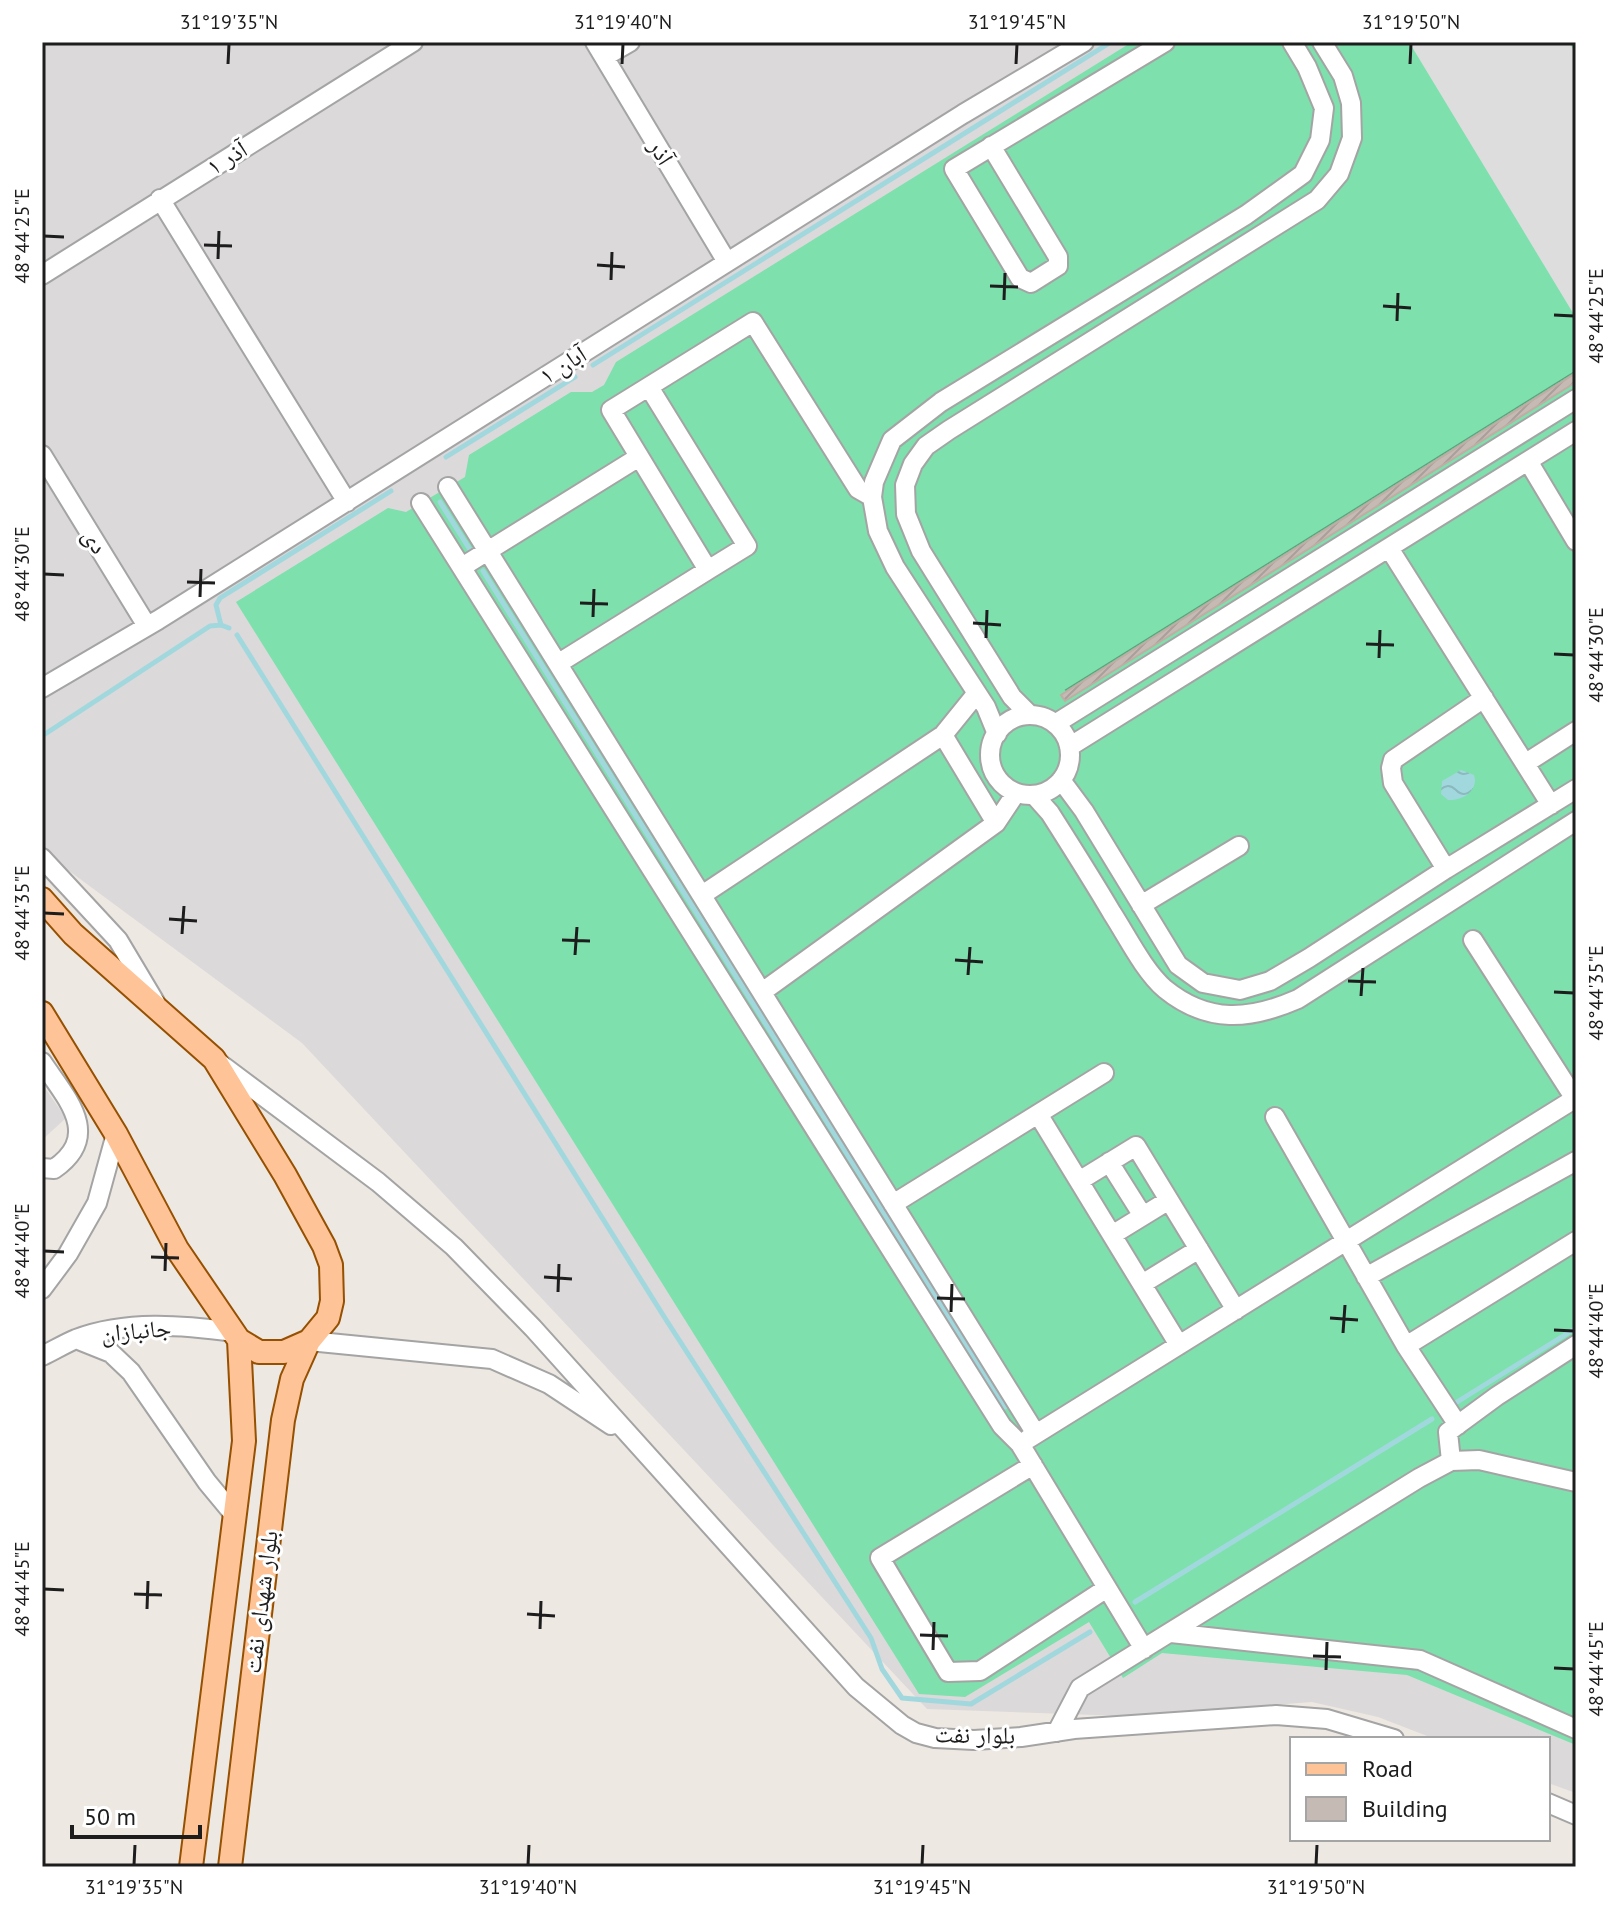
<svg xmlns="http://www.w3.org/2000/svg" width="1618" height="1909" viewBox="0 0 1618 1909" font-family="'PT Sans','Noto Naskh Arabic',sans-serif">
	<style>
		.residential { fill: #dbd9da }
		.pitch { fill: #7de0ad }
		.parking { fill: #ddd }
		.water { fill: url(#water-waves) }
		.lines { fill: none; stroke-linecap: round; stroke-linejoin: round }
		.stream { stroke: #a1d8de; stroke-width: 5 }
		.building { fill: url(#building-hatch); stroke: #c0ada4; stroke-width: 2; filter: url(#shadow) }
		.minor-casing { stroke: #a4a4a4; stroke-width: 22 }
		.major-casing { stroke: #955000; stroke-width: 26 }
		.minor { stroke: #fff; stroke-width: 18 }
		.major { stroke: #fec497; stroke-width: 22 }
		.ticks { fill: none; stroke: #1d1d1d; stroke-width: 3 }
		.labels { text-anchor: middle; stroke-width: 6; stroke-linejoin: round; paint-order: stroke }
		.street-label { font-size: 24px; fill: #1d1d1d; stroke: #fff }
		.neatline { fill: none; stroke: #1d1d1d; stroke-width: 3 }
		.ticks-label { font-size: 20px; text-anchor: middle; fill: #1d1d1d }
	</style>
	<defs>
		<pattern id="water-waves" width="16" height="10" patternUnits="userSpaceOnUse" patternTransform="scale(2)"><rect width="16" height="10" fill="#a1d8de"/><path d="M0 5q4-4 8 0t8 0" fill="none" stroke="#8ab9be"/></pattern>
		<pattern id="building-hatch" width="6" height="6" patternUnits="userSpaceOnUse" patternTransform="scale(2)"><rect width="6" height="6" fill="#c6bab5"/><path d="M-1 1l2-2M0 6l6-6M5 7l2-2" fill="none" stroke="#aa9f9b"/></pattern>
		<filter id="shadow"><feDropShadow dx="5" dy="-5" stdDeviation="0" flood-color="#0004"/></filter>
	</defs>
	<rect width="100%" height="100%" fill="#eee8e2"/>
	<path class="residential" d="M42,42H1576V1793L1548,1783V1739H1435L1378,1717L1312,1702L1125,1716L927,1709L302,1043L53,859L42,844Z
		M42,1084L66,1118L42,1140Z"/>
	<path class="pitch" d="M1132,42H1576V1745L1407,1675L1162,1653L1123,1678L1089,1622L965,1697L919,1694L236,602L388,508L406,512L465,477L469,455L571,392H592L604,385L616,362Z"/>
	<path class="parking" d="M1409,42H1569L1576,54V318Z"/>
	<path class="water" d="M1461,770L1474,775C1479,791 1462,801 1448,800L1441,794L1442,781Z"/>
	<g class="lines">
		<path class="stream" d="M593,365L1111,42
			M446,457L575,377
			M440,502L472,553
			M483,571L1005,1407
			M221,625L216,605L220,598L391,491
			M237,635L663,1315L871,1638L882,1669L902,1698L971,1704L1090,1632
			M42,736L210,626L221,625L229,628
			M1457,1402L1576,1328
			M1135,1602L1432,1419"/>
	</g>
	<path class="building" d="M1576,373V382L1065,701L1061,695Z"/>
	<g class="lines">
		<defs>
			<path id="minor" d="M595,42L727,262
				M604,57L630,42
				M991,146L1058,257V266L1031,283L1020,278L954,169L1165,42
				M160,199L347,502
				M42,275L413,42
				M649,387L747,546L708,570L611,410L753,322L858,489L872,497
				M42,455L147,626
				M1528,461L1576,541
				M448,487L1036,1434
				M421,503L1002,1426L1020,1444L1144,1649
				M1389,548L1551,805
				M462,567L639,457
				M559,663L708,570
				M42,688L158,620L963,114L1084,42
				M1030,715L1012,697L921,551L906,514L905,485L913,464L926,446L949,430L1317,200L1339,174L1352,138L1351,103L1343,76L1322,42
				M990 755a40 40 0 1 1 80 0a40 40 0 1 1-80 0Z
				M1055,724L1576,399
				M997,734L986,707L895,567L878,531L872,497L874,482L892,440L941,402L1246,215L1303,174L1320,140L1324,108L1307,67L1292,42
				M943,735L996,823
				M1069,747L1576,431
				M1526,763L1576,731
				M1061,780L1084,811L1178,965L1203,983L1240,990L1270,981L1309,958L1446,869L1576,789
				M1034,795L1050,813C1071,846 1092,879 1112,913C1127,936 1144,971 1165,989C1208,1024 1250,1020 1298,999L1576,821
				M42,858L118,940L155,1002
				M1446,869L1393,783L1391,768L1393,760L1484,698
				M702,895L943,735L977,693
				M1141,905L1239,846
				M1473,940L1575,1099
				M762,992L996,823L1016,793
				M42,1062C66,1098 103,1135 54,1169L42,1168
				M219,1063L378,1182L454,1247L533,1328L856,1687L902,1725L916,1733L935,1738L974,1740L1021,1737L1074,1729L1276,1715L1327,1719L1394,1739
				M1038,1114L1179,1345
				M1275,1117L1406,1346L1458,1425
				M1109,1162L1143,1216
				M1079,1181L1136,1146L1236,1310
				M893,1204L1104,1073
				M1112,1235L1169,1200
				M1366,1277L1576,1161
				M1142,1284L1199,1249
				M42,1289L68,1254L97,1203L116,1134
				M76,1339L111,1353L131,1372L207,1482L236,1517
				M309,1341L492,1359L549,1384L611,1425
				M1406,1346L1576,1241
				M42,1356C53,1351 64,1344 76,1339C126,1320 182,1325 234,1332
				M1028,1439L1576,1098
				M1451,1461L1448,1432L1497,1396L1576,1345
				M1033,1465L880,1558L948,1672L980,1671L1107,1588
				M1171,1633L1420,1660L1576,1729
				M1057,1732L1080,1688L1419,1478L1451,1461L1479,1460L1576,1482
				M1548,1803L1576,1815"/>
			<path id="major" d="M42,899L73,934L214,1059L285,1175L324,1246L331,1265L332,1301L328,1318L309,1341L284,1352H259L239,1340L177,1249L116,1134L42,1013
				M191,1867L244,1441L239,1340
				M230,1867L283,1420L292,1379L309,1341"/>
		</defs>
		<use href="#minor" class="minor-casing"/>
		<use href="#major" class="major-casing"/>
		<use href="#minor" class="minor"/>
		<use href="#major" class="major"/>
	</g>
	<path class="ticks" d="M228,64L229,44M622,64L623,44M1016,64L1017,44M1410,64L1411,44M44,236L64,237M204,245L232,246M218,259L219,231M597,265L625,267M611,280L612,252M990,286L1018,287M1004,300L1005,273M1383,306L1411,308M1554,315L1574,316M1397,321L1398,293M44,574L64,575M187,582L215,583M200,597L201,569M580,603L608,604M593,617L594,589M973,623L1001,625M986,638L987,610M1366,644L1394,645M1554,654L1574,655M1379,658L1380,630M44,913L64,914M169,919L197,921M182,934L184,906M562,940L590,941M575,955L577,927M955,960L983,962M968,975L970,947M1348,981L1376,982M1554,992L1574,993M1361,996L1363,968M44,1251L64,1252M151,1257L179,1258M165,1271L166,1243M544,1277L572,1279M558,1292L559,1264M937,1298L965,1299M951,1312L952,1284M1330,1318L1358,1320M1554,1330L1574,1331M1343,1333L1345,1305M44,1589L64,1590M134,1594L162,1595M147,1609L148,1581M527,1614L555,1616M540,1629L541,1601M920,1635L948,1636M933,1650L934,1622M1313,1656L1341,1657M1554,1668L1574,1669M1326,1670L1327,1642M134,1865L135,1845M528,1865L529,1845M922,1865L923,1845M1316,1865L1317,1845"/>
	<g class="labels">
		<g class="street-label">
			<text transform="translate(661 152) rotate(59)" y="8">آذر</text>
			<text transform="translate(227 158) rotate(-32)" y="8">آذر ۱</text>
			<text transform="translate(563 365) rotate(-32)" y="8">آبان ۱</text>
			<text transform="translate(95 541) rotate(58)" y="8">دی</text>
			<text transform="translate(136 1331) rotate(-5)" y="8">جانبازان</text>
			<text transform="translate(261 1602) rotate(-83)" y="8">بلوار شهدای نفت</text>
			<text transform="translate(975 1735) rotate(1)" y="8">بلوار نفت</text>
		</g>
	</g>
	<rect width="1618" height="1909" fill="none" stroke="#ffffff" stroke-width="88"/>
	<rect x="1290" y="1737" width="260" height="104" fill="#ffffff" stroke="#a5a5a5" stroke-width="2"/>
	<rect x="1306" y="1763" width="40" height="12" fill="#fec497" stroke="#a5a5a5" stroke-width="2"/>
	<text x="1362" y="1777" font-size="24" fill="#1d1d1d">Road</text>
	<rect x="1306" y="1797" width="40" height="24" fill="#c6bab5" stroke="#a5a5a5" stroke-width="2"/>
	<text x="1362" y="1817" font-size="24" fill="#1d1d1d">Building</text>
	<path d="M72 1825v12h128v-12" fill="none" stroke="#1d1d1d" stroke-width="4"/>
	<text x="84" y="1825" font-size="24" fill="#1d1d1d" stroke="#ffffff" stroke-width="6" paint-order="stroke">50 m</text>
	<rect x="44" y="44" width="1530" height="1821" class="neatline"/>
	<g class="ticks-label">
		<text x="229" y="29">31°19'35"N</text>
		<text x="623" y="29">31°19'40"N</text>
		<text x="1017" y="29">31°19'45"N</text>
		<text x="1411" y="29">31°19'50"N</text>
		<text transform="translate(22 236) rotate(-90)" y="7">48°44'25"E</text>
		<text transform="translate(1596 316) rotate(-90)" y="7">48°44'25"E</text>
		<text transform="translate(22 574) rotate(-90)" y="7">48°44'30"E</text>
		<text transform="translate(1596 655) rotate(-90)" y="7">48°44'30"E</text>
		<text transform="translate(22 913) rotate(-90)" y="7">48°44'35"E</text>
		<text transform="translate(1596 993) rotate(-90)" y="7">48°44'35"E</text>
		<text transform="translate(22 1251) rotate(-90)" y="7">48°44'40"E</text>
		<text transform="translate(1596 1331) rotate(-90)" y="7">48°44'40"E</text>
		<text transform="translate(22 1589) rotate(-90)" y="7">48°44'45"E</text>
		<text transform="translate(1596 1669) rotate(-90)" y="7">48°44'45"E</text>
		<text x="134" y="1894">31°19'35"N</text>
		<text x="528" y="1894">31°19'40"N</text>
		<text x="922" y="1894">31°19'45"N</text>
		<text x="1316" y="1894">31°19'50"N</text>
	</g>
</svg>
